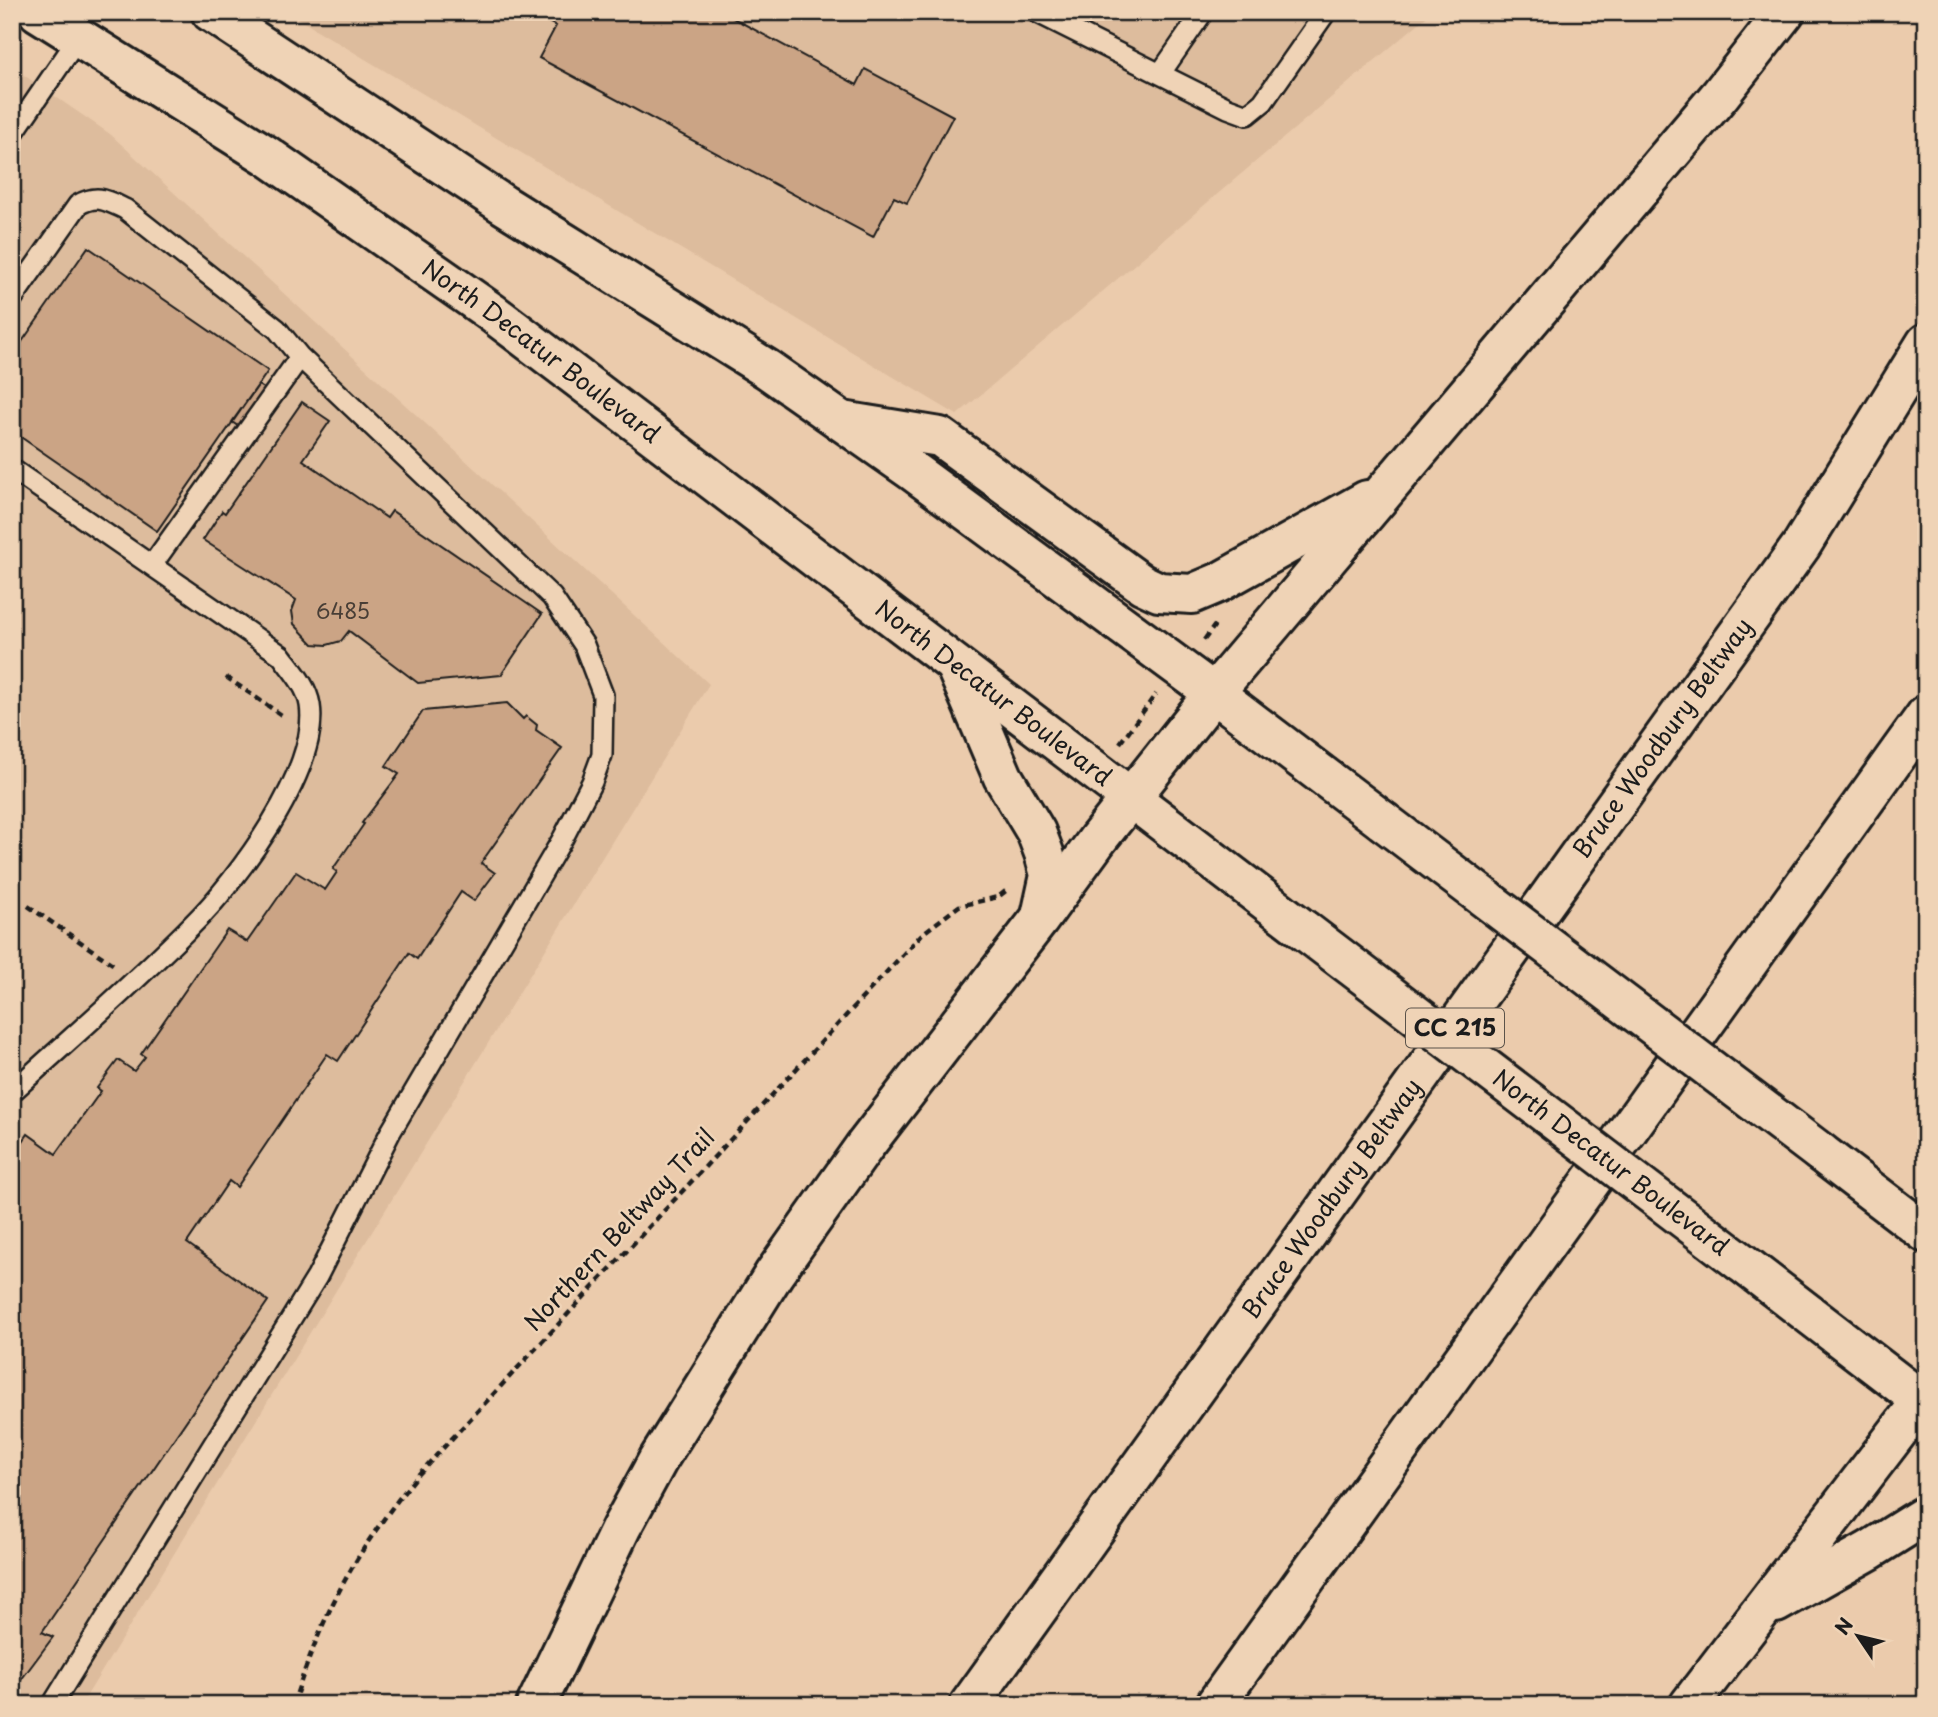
<svg xmlns="http://www.w3.org/2000/svg" width="1938" height="1717" viewBox="0 0 1938 1717" font-family="'Playpen Sans',sans-serif">
	<style>
		.built { fill: #ddbc9d }
		.building { fill: #cba485; stroke: #1c1c1c; stroke-width: 2 }
		.lines { fill: none; stroke-linecap: round; stroke-linejoin: round }
		.lane-casing { stroke: #1c1c1c; stroke-width: 24 }
		.secondary-casing { stroke: #1c1c1c; stroke-width: 44 }
		.primary-casing { stroke: #1c1c1c; stroke-width: 44 }
		.highway-casing { stroke: #1c1c1c; stroke-width: 44 }
		.path { stroke: #1c1c1c; stroke-width: 4.5; stroke-dasharray: 7 5; stroke-linecap: butt }
		.lane { stroke: #efd3b6; stroke-width: 19 }
		.secondary { stroke: #efd3b6; stroke-width: 38 }
		.primary { stroke: #efd3b6; stroke-width: 38 }
		.highway { stroke: #efd3b6; stroke-width: 38 }
		.primary-bridge-casing { stroke: #1c1c1c; stroke-width: 44; stroke-linecap: butt }
		.primary-bridge { stroke: #efd3b6; stroke-width: 38 }
		.labels { text-anchor: middle; stroke-width: 5; stroke-linejoin: round; paint-order: stroke }
		.number-label { font-size: 21px; fill: #483e36 }
		.shield { fill: #efd3b6; stroke: #5b534a; stroke-width: 2 }
		.shield-label { font-size: 23px; font-weight: bold; fill: #1c1c1c }
		.street-label { font-size: 24px; fill: #1c1c1c; stroke: #efd3b6 }
	</style>
	<rect width="100%" height="100%" fill="#ebcbac"/>
	<filter id="ink" filterUnits="userSpaceOnUse"><feTurbulence type="fractalNoise" baseFrequency=".0143" numOctaves="2"/><feDisplacementMap in="SourceGraphic" scale="14" xChannelSelector="R" yChannelSelector="G"/><feConvolveMatrix kernelMatrix="1 2 1 2 8 2 1 2 1" color-interpolation-filters="sRGB"/></filter>
	<g filter="url(#ink)">
		<path class="built" d="M287,12H1432L957,415Z
			M12,67L110,134L709,684L81,1705H12Z"/>
		<path class="building" d="M546,12H722L857,85L865,69L953,116L907,203L894,197L873,237L539,58L556,26L543,19Z
			M88,247L268,371L157,531L12,431V356Z
			M258,385L280,399L255,438L232,422Z
			M302,402L330,421L303,460L387,518L392,511L542,614L501,675L418,683L349,631L341,641L327,645L313,644L294,624L292,611L296,600L203,540L222,511L225,513Z
			M507,703L523,719L526,716L537,725L536,730L562,748L481,863L495,873L474,901L461,892L417,959L409,953L338,1061L327,1054L237,1187L229,1181L187,1243L268,1301L42,1632L53,1637L12,1692V1157L28,1134L56,1154L101,1091L97,1088L118,1060L134,1071L145,1057L141,1054L227,930L247,942L296,872L325,890L337,872L333,869L364,824L362,823L399,774L386,766L423,711Z"/>
		<g class="lines">
			<defs>
				<path id="lane" d="M1036,12L1228,108L1247,115L1263,102L1326,12
					M1160,74L1203,12
					M12,135L79,37
					M12,299L78,205C97,194 106,200 125,209L277,329L300,357L152,565
					M12,469L281,655C292,670 307,686 310,705C320,769 237,881 192,925C135,983 72,1037 12,1092
					M52,1705L317,1277L390,1133L563,838L592,782L602,755L603,695L584,645L552,597L300,357"/>
				<g id="secondary">
					<path id="s1" d="M38,12L266,155L491,312L1131,798"/>
					<path d="M211,12L504,205L767,369L914,472L1214,693"/>
				</g>
				<path id="primary" d="M1214,693L1383,821
					M1131,798L1304,930
					M1820,1152L1926,1233
					M1741,1262L1926,1404"/>
				<g id="highway">
					<path d="M842,421L940,437L1142,584L1159,592L1192,594L1218,583L1367,500"/>
					<path d="M956,667L1003,777L1036,832L1044,853L1050,875L1041,916"/>
					<path d="M1776,1603L1870,1550L1926,1515"/>
					<path d="M536,1705L621,1528L658,1460L774,1274L864,1147L1039,920L1098,839L1214,693L1720,95L1785,12"/>
					<path id="s2" d="M969,1705L1801,546L1926,343"/>
					<path d="M1215,1705L1926,715"/>
					<path d="M1689,1705L1926,1395"/>
				</g>
			</defs>
			<use href="#lane" class="lane-casing"/>
			<use href="#secondary" class="secondary-casing"/>
			<use href="#primary" class="primary-casing"/>
			<use href="#highway" class="highway-casing"/>
			<path class="path" d="M1204,640L1215,625
				M226,677L283,716
				M1120,743L1156,694
				M28,906L114,965
				M1922,1470L1926,1465
				M293,1705C323,1611 356,1550 418,1475L922,934L959,906L998,897L1007,890"/>
			<use href="#lane" class="lane"/>
			<use href="#secondary" class="secondary"/>
			<use href="#primary" class="primary"/>
			<use href="#highway" class="highway"/>
			<defs>
				<g id="primary-bridge">
					<path d="M1383,821L1820,1152"/>
					<path id="s3" d="M1304,930L1741,1262"/>
				</g>
			</defs>
			<use href="#primary-bridge" class="primary-bridge-casing"/>
			<use href="#primary-bridge" class="primary-bridge"/>
		</g>
	</g>
	<g class="labels">
		<g class="number-label">
			<text x="343" y="619">6485</text>
		</g>
		<rect class="shield" x="1406" y="1008.5" width="98" height="39" rx="5"/>
		<g class="shield-label">
			<text x="1455" y="1036">CC 215</text>
		</g>
		<g class="street-label">
			<text dy="8" stroke="none"><textPath href="#s1" startOffset="607">North Decatur Boulevard</textPath></text>
			<text dy="8" stroke="none"><textPath href="#s1" startOffset="1174">North Decatur Boulevard</textPath></text>
			<text dy="8" stroke="none"><textPath href="#s2" startOffset="1190">Bruce Woodbury Beltway</textPath></text>
			<text dy="8" stroke="none"><textPath href="#s3" startOffset="385">North Decatur Boulevard</textPath></text>
			<text dy="8" stroke="none"><textPath href="#s2" startOffset="623">Bruce Woodbury Beltway</textPath></text>
			<text transform="translate(620 1230) rotate(-47)" y="8">Northern Beltway Trail</text>
		</g>
	</g>
	<rect width="1938" height="1717" fill="none" stroke="#efd3b6" stroke-width="42"/>
	<rect x="21" y="21" width="1896" height="1675" fill="none" stroke="#1c1c1c" stroke-width="2.5" filter="url(#ink)"/>
	<g transform="translate(1858 1636) rotate(305)" stroke="#efd3b6" stroke-width="5" paint-order="stroke">
	<path d="M0-5L12 26L0 18L-12 26Z" fill="#1c1c1c"/>
	<text y="-10" font-size="19" font-weight="bold" text-anchor="middle" fill="#1c1c1c">N</text>
	</g>
</svg>
